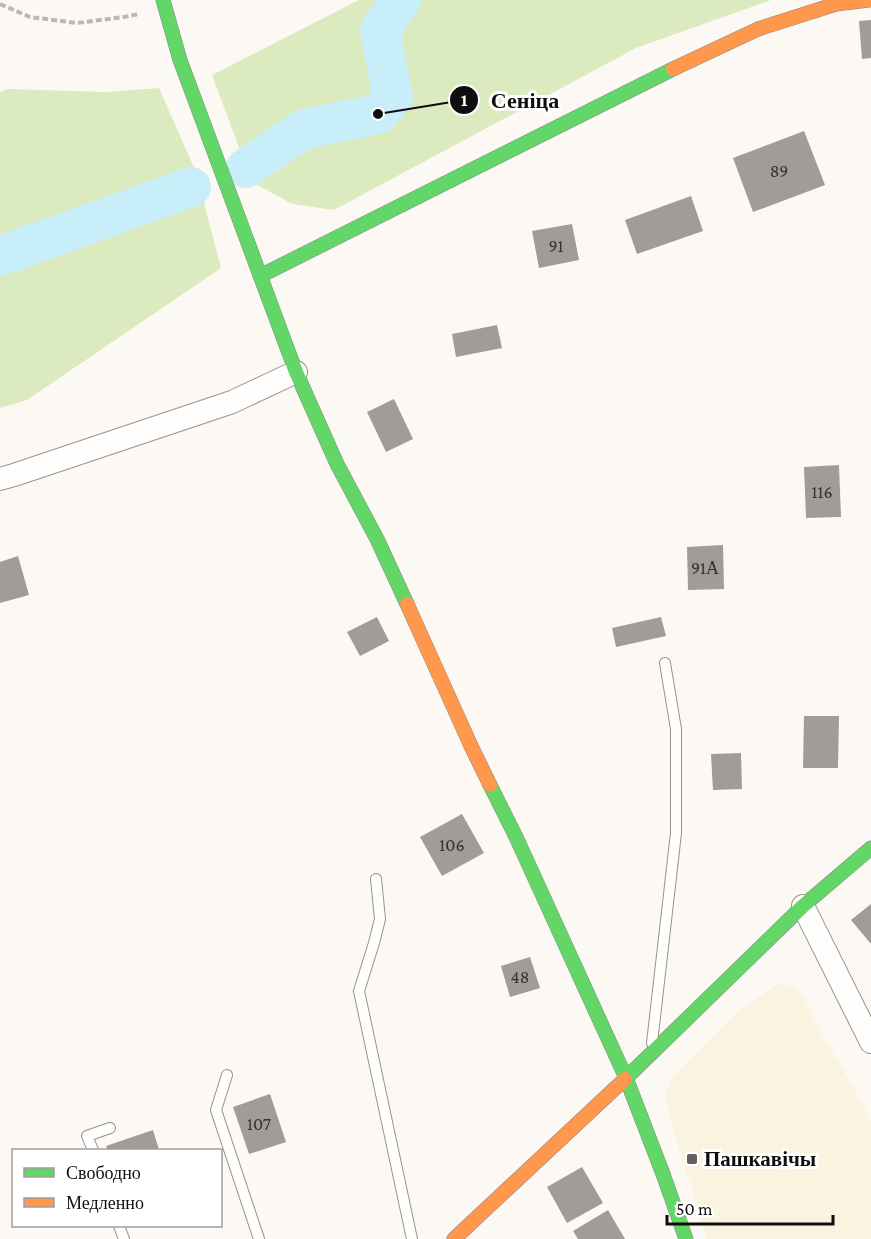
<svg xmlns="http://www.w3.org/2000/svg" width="871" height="1239" viewBox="0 0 871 1239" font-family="'Crimson Pro',serif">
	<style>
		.farmland { fill: #faf3df }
		.forest { fill: #dbebbf }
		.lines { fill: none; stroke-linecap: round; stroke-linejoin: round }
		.river { stroke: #c7eef9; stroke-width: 40 }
		.building { fill: #9f9c99 }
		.lane-casing { stroke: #959492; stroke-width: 12 }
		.street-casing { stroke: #959492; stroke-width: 24 }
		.fast-casing { stroke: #8c8a88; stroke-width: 15 }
		.slow-casing { stroke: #8c8a88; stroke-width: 15 }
		.path { stroke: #b8b8b7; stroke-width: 4; stroke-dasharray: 6 3; stroke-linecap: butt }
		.lane { stroke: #fffefd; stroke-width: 10 }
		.street { stroke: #fffefd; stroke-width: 22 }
		.fast { stroke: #63d668; stroke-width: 14 }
		.slow { stroke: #ff974d; stroke-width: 14 }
		.poi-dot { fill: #61605e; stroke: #fff; stroke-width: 2 }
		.labels { text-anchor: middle; stroke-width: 6; stroke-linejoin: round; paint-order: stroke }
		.number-label { font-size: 18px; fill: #323231 }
		.poi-label { font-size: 21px; font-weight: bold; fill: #0e0e0e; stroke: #fff; text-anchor: start }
		.leader { fill: none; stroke: #0e0e0e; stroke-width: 2 }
		.callout-dot { fill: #0e0e0e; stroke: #fff; stroke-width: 2 }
		.mark-label { font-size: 18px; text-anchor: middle; font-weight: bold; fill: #fff }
		.callout-label { font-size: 22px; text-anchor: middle; font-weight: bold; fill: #0e0e0e; stroke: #fff; stroke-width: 6; stroke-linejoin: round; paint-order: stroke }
	</style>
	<rect width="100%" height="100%" fill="#fcf9f4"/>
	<path class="farmland" d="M778,984L790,985L803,995L825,1039L862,1102L871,1121V1239H706L691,1187L672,1127L667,1106L666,1092L674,1076L743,1007Z"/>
	<path class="forest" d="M359,0H771L636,48L334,210L292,204L252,182L212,75Z
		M159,88L196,172L221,268L27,400L0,408V92L8,89L105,92Z"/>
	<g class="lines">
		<path class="river" d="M246,168L304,129L378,114L393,97L380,30L401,0
			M0,256L191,187"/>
	</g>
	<path class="building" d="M871,20V58L862,59L859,21Z
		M804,131L825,185L753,212L733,158Z
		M691,196L703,231L637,254L625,220Z
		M572,224L579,260L539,268L532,231Z
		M497,325L502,348L456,357L452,334Z
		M394,399L413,439L386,452L367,412Z
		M839,465L841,517L806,518L804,467Z
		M723,545L724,589L688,590L687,547Z
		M18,556L29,595L0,603V562Z
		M377,617L389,641L360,656L347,632Z
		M661,617L666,636L616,647L612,628Z
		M804,716H839L838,768H803Z
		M741,753L742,789L713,790L711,754Z
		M462,814L484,853L442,876L420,837Z
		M871,904V944L851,920Z
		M530,957L540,988L510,997L501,966Z
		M270,1094L286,1142L249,1154L233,1107Z
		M153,1130L159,1150H108L106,1146Z
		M582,1167L603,1203L567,1223L547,1187Z
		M608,1210L625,1239H578L573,1231Z"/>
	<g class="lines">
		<defs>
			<path id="lane" d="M376,879L380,919L374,943L359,991L412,1239
				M652,1043L676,833V729L665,663
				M227,1075L216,1110L259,1239
				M93,1150L87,1136L110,1128
				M119,1226L124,1239"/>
			<path id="street" d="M0,479L14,475L232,402L296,372
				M803,906L871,1042"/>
			<path id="fast" d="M163,0L180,60L296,372L337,464L377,539L407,604
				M260,276L673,69
				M490,785L516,837L626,1078L663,1174L686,1239
				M625,1079L803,906L871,848"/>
			<path id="slow" d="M673,69L758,29L836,4L869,0
				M407,604L471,746L490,785
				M454,1239L625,1079"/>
		</defs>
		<use href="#lane" class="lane-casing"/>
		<use href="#street" class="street-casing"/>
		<use href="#fast" class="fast-casing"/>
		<use href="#slow" class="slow-casing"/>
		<path class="path" d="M0,4L30,17L77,23L124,17L139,14"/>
		<use href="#lane" class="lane"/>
		<use href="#street" class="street"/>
		<use href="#fast" class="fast"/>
		<use href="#slow" class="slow"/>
	</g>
	<rect class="poi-dot" x="686" y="1153" width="12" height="12" rx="3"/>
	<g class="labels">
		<g class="number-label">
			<text x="779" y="177">89</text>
			<text x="556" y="252">91</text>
			<text x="822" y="498">116</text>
			<text x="705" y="574">91А</text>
			<text x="452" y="851">106</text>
			<text x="520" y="983">48</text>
			<text x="259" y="1130">107</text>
		</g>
		<g class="poi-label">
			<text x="704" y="1166">Пашкавічы</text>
		</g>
	</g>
	<path class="leader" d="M378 114L464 100"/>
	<g class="callout-dot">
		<circle cx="378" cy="114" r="6"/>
		<circle cx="464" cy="100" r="15"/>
	</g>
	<g class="mark-label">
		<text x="464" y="106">1</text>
	</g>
	<g class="callout-label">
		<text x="525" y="108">Сеніца</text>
	</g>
	<rect x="12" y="1149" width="210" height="78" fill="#ffffff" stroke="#9f9f9f" stroke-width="1.5"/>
	<rect x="24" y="1168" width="30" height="9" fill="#63d668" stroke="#9f9f9f" stroke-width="1.5"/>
	<text x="66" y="1179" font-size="18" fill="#0e0e0e">Свободно</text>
	<rect x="24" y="1198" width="30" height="9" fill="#ff974d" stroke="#9f9f9f" stroke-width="1.5"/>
	<text x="66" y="1209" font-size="18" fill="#0e0e0e">Медленно</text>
	<path d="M667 1215v9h166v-9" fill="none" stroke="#0e0e0e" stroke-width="3"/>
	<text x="676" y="1215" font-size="18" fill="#0e0e0e" stroke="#ffffff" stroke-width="4.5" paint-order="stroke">50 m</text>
</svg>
